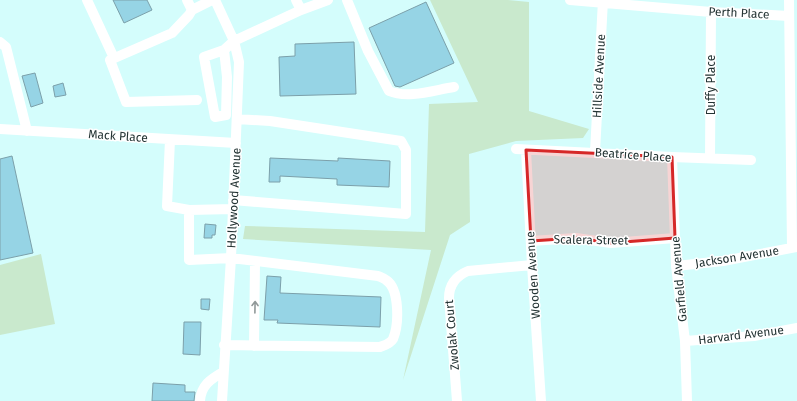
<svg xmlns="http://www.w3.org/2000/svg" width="797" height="401" viewBox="0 0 797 401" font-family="'Fira Sans',sans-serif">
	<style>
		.green { fill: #c9e9cd }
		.building { fill: #96d4e5; stroke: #7ca0aa }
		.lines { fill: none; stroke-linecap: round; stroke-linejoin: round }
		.minor { stroke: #fff; stroke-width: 10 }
		.oneway { stroke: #919999 }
		.marked { fill: #d62828; fill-opacity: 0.2; stroke: #d62828; stroke-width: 3; stroke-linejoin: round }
		.labels { text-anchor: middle; stroke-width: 3; stroke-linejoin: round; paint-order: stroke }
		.street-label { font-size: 12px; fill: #233333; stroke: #fff }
	</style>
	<rect width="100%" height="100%" fill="#d4fdfc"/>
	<path class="green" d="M430,0H508L529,2V111L589,129L583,138L516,141L469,154L470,222L450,235L403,380L431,250L243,239L245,226L425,232L429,104L478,102Z
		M41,254L55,324L0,335V265Z"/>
	<path class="building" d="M113,0H147L152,10L124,23Z
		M426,2L454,63L400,87L395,86L369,28Z
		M354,42L356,94L280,96L279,57L295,56V44Z
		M35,73L43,103L31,107L22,76Z
		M63,83L66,95L55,97L53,86Z
		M12,156L33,253L0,260V159Z
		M270,158L338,161V158L390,161L389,187L337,185V179L280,176V182H269Z
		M205,224L216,225L215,235H212V238H204Z
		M267,276L281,277L280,293L381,297L380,327L277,323L278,320H264Z
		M201,299H210L209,310L201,309Z
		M184,322H201L200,355L183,354Z
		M153,383L185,385V392H195L194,401H152Z"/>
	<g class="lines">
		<path class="minor" d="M87,0L114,58
			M187,0L192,10
			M215,0L234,41L239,62L231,258L222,401
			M296,0L301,10
			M347,0L368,51L389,91C408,99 434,90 454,87
			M570,0L711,12L789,16
			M789,0L792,248
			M0,42L6,47L27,131
			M224,50L227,77L226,115L215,117L204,57L224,50L234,41L301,10L328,0
			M197,100L126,102L110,60L172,33L189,15L192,10L212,0
			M0,129L236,143
			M170,140L167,206L189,210L233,209
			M516,149L672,157L751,160
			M526,150L532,265L541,401
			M595,152L603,0
			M672,157L676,266L685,341L687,401
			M710,158L711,12
			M233,200L406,214V150L401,141L270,121L237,119
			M189,210V260L231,258L378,276C380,277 384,278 386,280C400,289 399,325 393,339C390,344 385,345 380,347L224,345
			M531,241L576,238L611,243L675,238
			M676,266L723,261L797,247
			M685,341L754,336L797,328
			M254,346L255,261
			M200,401C201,385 211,379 223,372
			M457,401L449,298C449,284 456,276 468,271L532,265"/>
	</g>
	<defs><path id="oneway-shaft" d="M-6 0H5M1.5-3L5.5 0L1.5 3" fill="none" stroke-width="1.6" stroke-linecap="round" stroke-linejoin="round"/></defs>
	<use class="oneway" href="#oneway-shaft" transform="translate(255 307) rotate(-89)"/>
	<path class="marked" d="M526,150L672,157L675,238L611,243L576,238L531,241Z"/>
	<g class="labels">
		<g class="street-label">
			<text transform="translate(739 13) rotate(3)" y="4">Perth Place</text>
			<text transform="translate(599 76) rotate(-87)" y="4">Hillside Avenue</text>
			<text transform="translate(711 85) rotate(-90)" y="4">Duffy Place</text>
			<text transform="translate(118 136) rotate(4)" y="4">Mack Place</text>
			<text transform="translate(633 155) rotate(4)" y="4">Beatrice Place</text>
			<text transform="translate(234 198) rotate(-87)" y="4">Hollywood Avenue</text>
			<text transform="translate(591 240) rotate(1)" y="4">Scalera Street</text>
			<text transform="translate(737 257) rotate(-9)" y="4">Jackson Avenue</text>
			<text transform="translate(533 275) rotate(-94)" y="4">Wooden Avenue</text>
			<text transform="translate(679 279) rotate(-95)" y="4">Garfield Avenue</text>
			<text transform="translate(452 335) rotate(-95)" y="4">Zwolak Court</text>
			<text transform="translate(741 335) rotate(-7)" y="4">Harvard Avenue</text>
		</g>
	</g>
</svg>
